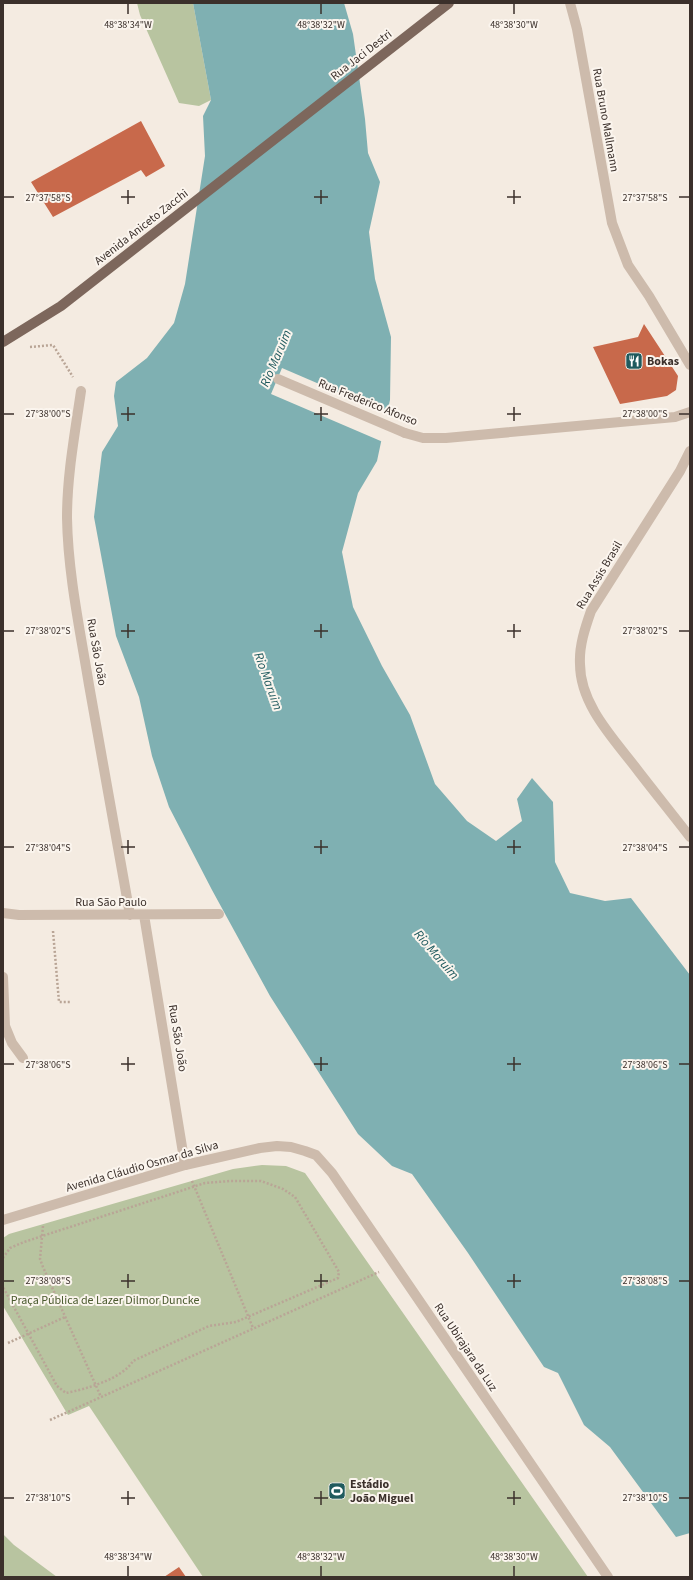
<svg xmlns="http://www.w3.org/2000/svg" width="693" height="1580" viewBox="0 0 693 1580" font-family="'Source Sans 3',sans-serif">
	<style>
		.green { fill: #b8c4a0 }
		.water { fill: #7fb0b2 }
		.pier { fill: #f4ebe1 }
		.building { fill: #c8694b }
		.lines { fill: none; stroke-linecap: round; stroke-linejoin: round }
		.path { stroke: #b9a596; stroke-width: 2.5; stroke-dasharray: 2 2; stroke-linecap: butt }
		.service { stroke: #cdbbac; stroke-width: 10 }
		.pedestrian { stroke: #cdbbac; stroke-width: 10 }
		.minor { stroke: #cdbbac; stroke-width: 10 }
		.tertiary { stroke: #cdbbac; stroke-width: 10 }
		.primary { stroke: #7d675c; stroke-width: 10 }
		.ticks { fill: none; stroke: #3b302b; stroke-width: 1.5 }
		.labels { text-anchor: middle; stroke-width: 4; stroke-linejoin: round; paint-order: stroke }
		.street-label { font-size: 12px; fill: #3b302b; stroke: #fbf5ee }
		.poi-label { font-size: 12px; font-weight: bold; fill: #3b302b; stroke: #fbf5ee; text-anchor: start }
		.park-label { font-size: 12px; fill: #4a5a2e; stroke: #fbf5ee }
		.water-label { font-size: 13px; font-style: italic; fill: #1f5a5e; stroke: #fbf5ee }
		.ticks-label { font-size: 10px; text-anchor: middle; fill: #3b302b; stroke: #fbf5ee; stroke-width: 4; stroke-linejoin: round; paint-order: stroke }
	</style>
	<rect width="100%" height="100%" fill="#f4ebe1"/>
	<path class="green" d="M137,3H193L211,100L199,106L179,103L140,15Z
		M262,1165L286,1166L305,1173L588,1577H203L89,1406L68,1415L3,1306V1238L9,1234L233,1169Z
		M3,1534L14,1545L57,1577H3Z"/>
	<path class="water" d="M193,3H344L353,34L365,119L368,153L380,182L369,232L375,279L391,337L390,400L377,461L358,493L342,552L353,607L382,666L410,715L435,784L467,821L496,841L522,821L517,799L532,778L553,802L555,862L570,893L605,901L631,898L690,975V1533L676,1537L610,1447L584,1425L558,1373L544,1367L468,1253L412,1174L392,1166L358,1134L270,996L212,890L169,807L152,756L139,697L116,636L94,517L102,452L118,426L114,396L116,382L147,358L174,323L185,284L205,156L203,116L211,100Z"/>
	<path class="pier" d="M282,368L389,414L383,442L271,394Z"/>
	<path class="building" d="M141,121L165,166L146,177L141,170L53,217L31,182Z
		M644,324L678,376L676,390L667,396L620,404L593,347L638,337Z
		M179,1567L186,1577H164Z"/>
	<g class="lines">
		<path class="path" d="M30,347L53,345L73,377
			M53,931L59,1002H71
			M192,1181L253,1328
			M43,1226L40,1259L43,1267L101,1397
			M3,1258L10,1248L24,1242L205,1183L230,1181H261L283,1189L295,1197L339,1272L338,1278L236,1322L209,1326L133,1361C122,1379 86,1389 66,1393L57,1386L3,1287
			M8,1343L65,1317
			M50,1420L379,1272"/>
		<path class="service" d="M81,391C75,433 67,475 67,518C68,574 80,630 89,685C103,762 116,838 130,915
			M3,913L19,915L219,914
			M144,915L185,1165
			M3,977L5,1026L12,1043L23,1058"/>
		<path class="pedestrian" d="M278,379L405,433"/>
		<path class="minor" d="M405,433L423,438H446L675,417L690,412
			M3,1220L185,1165L260,1148L277,1146L291,1147L305,1151L316,1155L332,1173L608,1577"/>
		<path class="tertiary" d="M570,3L577,29L612,223L628,265L649,296L690,365
			M690,451L680,471L591,611C585,628 579,646 580,664C580,706 616,741 639,772C656,794 673,815 690,837"/>
		<path class="primary" d="M3,342L61,306L449,3"/>
	</g>
	<path class="ticks" d="M128,4V14M321,4V14M514,4V14M128,190V204M321,190V204M514,190V204M4,197H14M121,197H135M314,197H328M507,197H521M679,197H689M128,407V421M321,407V421M514,407V421M4,414H14M121,414H135M314,414H328M507,414H521M679,414H689M128,624V638M321,624V638M514,624V638M4,631H14M121,631H135M314,631H328M507,631H521M679,631H689M128,840V854M321,840V854M514,840V854M4,847H14M121,847H135M314,847H328M507,847H521M679,847H689M128,1057V1071M321,1057V1071M514,1057V1071M4,1064H14M121,1064H135M314,1064H328M507,1064H521M679,1064H689M128,1274V1288M321,1274V1288M514,1274V1288M4,1281H14M121,1281H135M314,1281H328M507,1281H521M679,1281H689M128,1491V1505M321,1491V1505M514,1491V1505M4,1498H14M121,1498H135M314,1498H328M507,1498H521M679,1498H689M128,1566V1576M321,1566V1576M514,1566V1576"/>
	<defs>
		<symbol id="restaurant-square" viewBox="-11 -11 22 22"><rect x="-9" y="-9" width="18" height="18" rx="4" fill="#1f5a5e" stroke="#fbf5ee"/><path d="M-5-6h1v4h1v-4h1v4h1v-4h1v5L-1.5 .5V6h-2V.5L-5-1ZM5-6V6H3V1.5H1.5Q1.5-4 5-6Z" fill="#fff"/></symbol>
		<symbol id="stadium-square" viewBox="-11 -11 22 22"><rect x="-9" y="-9" width="18" height="18" rx="4" fill="#1f5a5e" stroke="#fbf5ee"/><path d="M0-5a6.5 5 0 1 0 0 10a6.5 5 0 1 0 0-10ZM-3.5-1.8h7v3.6h-7Z" fill="#fff"/></symbol>
	</defs>
	<g fill-rule="evenodd">
		<use href="#restaurant-square" x="624" y="351" width="20" height="20"/>
		<use href="#stadium-square" x="327" y="1481" width="20" height="20"/>
	</g>
	<g class="labels">
		<g class="street-label">
			<text transform="translate(361 55) rotate(-38)" y="4">Rua Jaci Destri</text>
			<text transform="translate(606 120) rotate(80)" y="4">Rua Bruno Mallmann</text>
			<text transform="translate(141 227) rotate(-38)" y="4">Avenida Aniceto Zacchi</text>
			<text transform="translate(368 402) rotate(22)" y="4">Rua Frederico Afonso</text>
			<text transform="translate(599 575) rotate(-59)" y="4">Rua Assis Brasil</text>
			<text transform="translate(97 652) rotate(80)" y="4">Rua São João</text>
			<text x="111" y="906">Rua São Paulo</text>
			<text transform="translate(178 1038) rotate(81)" y="4">Rua São João</text>
			<text transform="translate(142 1166) rotate(-16)" y="4">Avenida Cláudio Osmar da Silva</text>
			<text transform="translate(466 1347) rotate(56)" y="4">Rua Ubirajara da Luz</text>
		</g>
		<g class="poi-label">
			<text x="647" y="365">Bokas</text>
			<text x="350" y="1488">Estádio<tspan x="350" dy="14">João Miguel</tspan></text>
		</g>
		<g class="park-label">
			<text x="105" y="1304">Praça Pública de Lazer Dilmor Duncke</text>
		</g>
		<g class="water-label">
			<text transform="translate(275 358) rotate(-67)" y="5">Rio Maruim</text>
			<text transform="translate(269 681) rotate(70)" y="5">Rio Maruim</text>
			<text transform="translate(437 954) rotate(49)" y="5">Rio Maruim</text>
		</g>
	</g>
	<g class="ticks-label">
		<text x="128" y="28">48°38'34"W</text>
		<text x="321" y="28">48°38'32"W</text>
		<text x="514" y="28">48°38'30"W</text>
		<text x="48" y="201">27°37'58"S</text>
		<text x="645" y="201">27°37'58"S</text>
		<text x="48" y="417">27°38'00"S</text>
		<text x="645" y="417">27°38'00"S</text>
		<text x="48" y="634">27°38'02"S</text>
		<text x="645" y="634">27°38'02"S</text>
		<text x="48" y="851">27°38'04"S</text>
		<text x="645" y="851">27°38'04"S</text>
		<text x="48" y="1068">27°38'06"S</text>
		<text x="645" y="1068">27°38'06"S</text>
		<text x="48" y="1284">27°38'08"S</text>
		<text x="645" y="1284">27°38'08"S</text>
		<text x="48" y="1501">27°38'10"S</text>
		<text x="645" y="1501">27°38'10"S</text>
		<text x="128" y="1560">48°38'34"W</text>
		<text x="321" y="1560">48°38'32"W</text>
		<text x="514" y="1560">48°38'30"W</text>
	</g>
	<rect width="693" height="1580" fill="none" stroke="#3b302b" stroke-width="8"/>
</svg>
